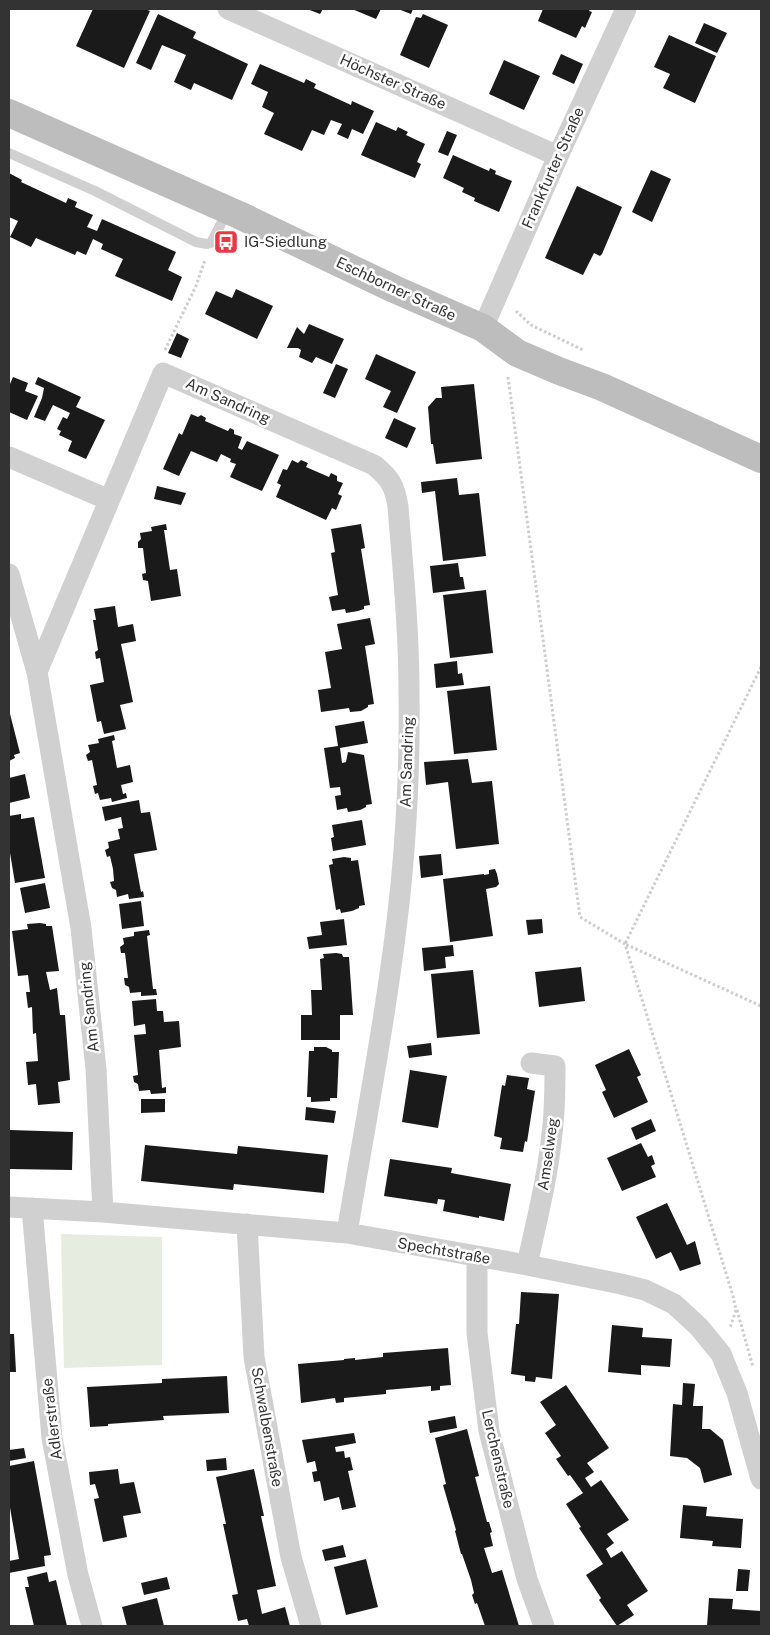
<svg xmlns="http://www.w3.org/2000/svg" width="770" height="1635" viewBox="0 0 770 1635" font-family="'Public Sans',sans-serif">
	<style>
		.green { fill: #e6ecdf }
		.building { fill: #1a1a1a }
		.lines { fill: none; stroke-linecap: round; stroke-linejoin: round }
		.path { stroke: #cdcdcd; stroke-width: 3; stroke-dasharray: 2.5 2.5; stroke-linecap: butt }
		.lane { stroke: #d0d0d0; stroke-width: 10 }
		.street { stroke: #d0d0d0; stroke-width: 21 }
		.secondary { stroke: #bdbdbd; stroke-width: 28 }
		.labels { text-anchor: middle; stroke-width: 5; stroke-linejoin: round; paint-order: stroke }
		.street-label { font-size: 15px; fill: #333; stroke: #fff }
		.poi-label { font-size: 15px; fill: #333; stroke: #fff; text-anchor: start }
	</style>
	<rect width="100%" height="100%" fill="#fff"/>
	<path class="green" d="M61,1234L162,1237V1365L64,1368Z"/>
	<path class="building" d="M93,9H145L150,11L124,68L76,46Z
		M307,9H323L320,14Z
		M352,9H381L376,19Z
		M398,9H413L411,14Z
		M543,9H590L589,11L592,12L585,28L582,26L576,38L538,21Z
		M158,14L196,32L193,38L248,64L232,100L194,83L191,90L174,82L186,55L162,45L151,70L136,63Z
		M423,14L448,25L429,68L400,55L416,17L421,18Z
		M704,23L727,33L717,53L695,43Z
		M669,35L716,56L695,103L663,88L670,74L654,67Z
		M561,54L583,64L574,84L552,74Z
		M504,60L540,76L524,110L489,94Z
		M260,64L304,83L306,79L316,84L314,88L351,105L352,101L374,111L363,134L352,129L348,139L337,134L342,124L331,120L324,135L312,130L302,151L264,134L274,113L262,107L268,92L251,84Z
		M376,122L396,131L398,127L408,132L406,135L425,144L417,162L421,164L415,178L361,155Z
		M447,131L457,135L448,156L438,152Z
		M453,155L489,171L490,168L496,171L495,174L512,181L499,212L474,201L475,198L462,192L464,188L443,178Z
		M651,170L671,179L652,222L632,212Z
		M9,173L22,180L21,182L66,203L68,198L77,202L75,207L93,215L87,227L97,231L102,219L176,252L168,270L182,277L172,301L115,276L123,259L101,249L103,244L93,239L86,255L77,251L75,255L36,238L31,247L10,237L18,221L9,217Z
		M577,186L622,207L602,254L600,256L594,253L583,275L545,258Z
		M236,289L273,306L257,339L205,314L216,291L232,298Z
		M309,324L344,339L332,364L316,357L312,363L299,357L301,350L298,348H287L297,327L304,334Z
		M177,333L189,339L181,358L168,353Z
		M376,354L416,372L397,413L383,407L391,391L365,379Z
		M336,364L348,369L335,398L323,393Z
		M13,377L28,383L25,391L38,396L27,420L9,412V384H10Z
		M38,377L81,397L76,407L105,420L86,459L68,451L72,441L59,435L61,431L57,429L63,417L67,419L70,413L53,405L45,421L34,417L42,398L44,388L35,384Z
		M474,384L482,459L436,464L433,444H431L428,407L436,398H442L441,387Z
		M191,414L198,417L201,415L206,418L205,421L228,431L230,428L234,430V434L242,437L238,448L242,450L247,441L279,455L262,491L230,477L236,464L230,462L231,459L221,454L217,462L191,451L179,476L163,469L179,433L182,435Z
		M394,418L416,428L407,448L385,438Z
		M292,460L298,463L301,460L308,463L306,467L329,477L331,473L337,476V481L343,483L338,494L342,496L336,510L332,508L326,520L276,497L281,485L277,483L283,469L287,470Z
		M457,478L459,495L479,493L486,556L443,561L435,491L422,493L421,482Z
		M157,486L186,493L181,505L154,499Z
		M166,524L167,530H164L170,570L177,569L181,596L151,601L148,581L143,580L142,574L146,573L143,548H138V542L141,539L140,533L152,531L151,527Z
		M361,524L365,548L361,549L370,605L364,606V609L358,611L346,613L345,609L332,611L329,597L338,595L331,553L335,552L331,529Z
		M458,563L460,577H463L465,589L433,593L430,566Z
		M486,590L493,653L450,658L443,595Z
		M115,606L118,627L133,624L136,641L121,644L133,702L120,705L126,729L104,734L101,721L97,722L90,685L104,682L100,658L96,659L95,652L98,650L93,620H96L94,609Z
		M370,618L375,644L365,646L374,704L368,705V707L361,711L350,712L349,708L321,712L318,690L331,688L325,652L342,649L337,624Z
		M457,661L458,674L462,673L464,685L436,688L434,664Z
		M490,686L497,750L454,754L447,691Z
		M9,710L20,753L14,755L15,758L9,761Z
		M364,721L368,743L340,748L342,763L346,762L348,752L364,755L372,804L366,805V807L360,810L348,812L347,808L337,810L335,796L341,795L340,787L330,788L324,748L338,746L335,726Z
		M114,735L115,740L112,741L117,768L130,765L133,782L121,785L123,794L126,793L127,798L112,802L111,798L100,800L98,793L95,794L93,786L97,785L92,760L88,761L86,755L90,752L88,745L99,743L98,739Z
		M468,759L472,783L492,781L499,844L456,849L448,782L426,785L424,762Z
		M25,774L30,798L9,803V778Z
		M139,800L141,813L150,812L157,850L134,854L141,892L143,891L144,897L129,899L128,894L117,897L116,890L112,888L110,882L114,881L113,869L110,856L107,857L105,850L109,848L108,842L120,839L118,829L123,828L121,817L105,821L102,807Z
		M21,814V819L34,817L45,878L15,883L9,847V816Z
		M362,820L366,845L333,851L331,838L334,837L332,825Z
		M441,854L443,875L421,878L419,856Z
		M344,857L351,858V861L358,860L365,905L359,906V908L352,911L341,913L340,909L336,910L329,865L333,864L332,859Z
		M495,869L497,874L499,884L496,887L486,889L493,936L450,942L443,879L484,874V875L489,874V870Z
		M45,883L50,908L25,913L20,888Z
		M141,901L144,926L122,929L119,904Z
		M344,919L347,945L309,949L307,937L322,935L320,922Z
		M542,919L543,933L528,935L526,920Z
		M40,923L46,924V926H52L59,971L46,972L50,990L57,988L60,1015H65L70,1080L58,1082L60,1103L38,1105L36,1084L28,1085L26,1062L38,1061L36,1033L33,1034L32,1007L28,1008L26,992H30L28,975L18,976L12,931L28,929L27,924Z
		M149,930L150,935L147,936L153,989H156L157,995L141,996V992L130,993L129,987L125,985L124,978H128L125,953H121L120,947L124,944L123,938L134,936V932Z
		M453,945L454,956L445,957L446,968L424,971L422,948Z
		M336,953L342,954L343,957H349L353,1015H340V1040H301V1015H312L311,990H322L320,959L324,958L323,954Z
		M581,967L585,1001L539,1007L535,972Z
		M473,970L480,1034L437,1038L431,974Z
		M156,999L157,1011H163L164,1022L179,1021L181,1047L159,1050L162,1088L166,1087V1093L151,1094L150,1090L139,1091L138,1084L134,1082L133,1076L138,1075L134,1035L146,1034L145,1024L134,1026L132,1001Z
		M431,1043L432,1055L409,1058L407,1046Z
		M314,1047H326L332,1050V1052H339L337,1098H330V1101L311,1102V1097H307L309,1051H314Z
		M629,1049L641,1075L637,1077L648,1102L614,1118L602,1092L606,1090L595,1065Z
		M410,1070L447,1076L438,1128L402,1122Z
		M507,1075L529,1078L527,1089L535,1091L527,1142L525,1141L523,1152L500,1149L502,1138L494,1136L502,1085L505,1086Z
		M141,1099H165V1112L141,1113Z
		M306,1107L336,1111L334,1123L305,1120Z
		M651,1119L656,1131L636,1140L631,1128Z
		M10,1130L73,1132L72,1170L9,1169Z
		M641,1143L648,1157L652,1155L655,1164L651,1166L656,1177L622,1191L607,1158Z
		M145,1145L237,1154L238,1146L328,1155L324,1193L234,1184L233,1190L141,1181Z
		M390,1159L452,1168L451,1173L511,1184L504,1221L479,1216V1218L443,1211L445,1200L438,1199L437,1204L384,1196Z
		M667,1203L687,1245L695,1241L701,1264L680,1271L671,1252L656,1259L636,1217Z
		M521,1292L559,1294L552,1379L536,1377L535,1382L525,1381V1376L511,1374L516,1324H519Z
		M612,1325L643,1328L642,1337L672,1339L670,1367L641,1365V1375L608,1372Z
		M9,1334H14L16,1372H9Z
		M448,1348L451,1385L440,1386V1390L431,1391V1386L386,1390V1394L344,1398V1402L336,1403L335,1398L301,1403L298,1364L344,1360V1359L355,1358V1360L383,1357V1353Z
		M227,1376L229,1413L163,1416L164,1420L108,1424V1426L90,1427L87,1387L162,1383V1379Z
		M683,1383L695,1384L693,1406H703L702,1429H710L723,1440L732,1475L704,1483L700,1468L687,1458L670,1456L673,1404L682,1405Z
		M566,1385L609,1448L587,1463L594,1472L585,1478L591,1487L601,1480L629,1520L607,1534L614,1543L606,1549L611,1558L622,1551L648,1591L627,1605L634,1615L617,1626L599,1600L601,1598L586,1575L603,1564L579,1528L581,1527L566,1504L583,1493L570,1475L568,1476L556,1459L561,1456L545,1433L556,1425L540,1402Z
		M455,1416L457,1428L430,1433L428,1421Z
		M467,1429L479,1476L475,1477L487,1522H489L492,1532L490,1533L493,1546L484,1548L492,1573L502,1570L519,1626H485L477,1603L475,1604L472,1595L474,1593L471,1580L462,1554H461L455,1531L456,1530L443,1485L446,1484L435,1438Z
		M354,1433L356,1443L335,1447L336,1452L344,1451L345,1458L350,1457L353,1470L348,1471L356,1507L342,1510L339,1497L324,1501L320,1481L314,1482L312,1472L317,1471L315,1461L307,1463L302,1440Z
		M24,1448L26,1458L9,1461V1450Z
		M226,1458L227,1470L207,1471L206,1460Z
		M34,1461L51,1555L44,1556L45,1566L9,1573V1561L19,1559L9,1502V1466Z
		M118,1469L120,1484L134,1482L141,1513L123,1516L127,1537L103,1542L94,1499L99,1498L95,1484L90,1485L89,1472Z
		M254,1469L264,1516H261L276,1586L257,1590L262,1614L285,1607L290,1626H249L247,1619L238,1621L232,1595L238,1594L223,1524H226L216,1477Z
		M683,1505L707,1507L706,1516L743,1519L741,1548L712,1546L713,1541L680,1538Z
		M343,1545L346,1557L325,1561L322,1550Z
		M366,1559L378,1607L346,1615L334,1567Z
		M738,1569L750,1570L748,1591H736Z
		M47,1572L49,1582L56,1580L67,1626H34L25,1587H29L27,1577Z
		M167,1577L170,1589L144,1595L141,1583Z
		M157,1598L164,1626H127L122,1607Z
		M709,1598L733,1599L732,1609L761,1611V1626H707Z"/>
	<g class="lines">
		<path class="path" d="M516,311L531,325L583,350
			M165,350L196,286L205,260
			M508,377L580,917L625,944L733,1296L736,1310L730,1328
			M761,667L625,944L761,1006
			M737,1310L753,1367"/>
		<path class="lane" d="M9,153L95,191L196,242L207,244L211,243L228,210"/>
		<path class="street" d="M228,9L558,156
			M483,328L558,156L626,9
			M9,457L109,500
			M9,574L37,672
			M9,1207L103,1212L347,1233L527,1265L621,1284L645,1290L674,1304L699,1327L721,1354L737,1393L761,1479
			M32,1208L52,1438L78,1575L92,1626
			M103,1212L96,1069L81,928L37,672L163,373L374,465C390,478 395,486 398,507C403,569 409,631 409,692C410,756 407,822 401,885C389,1002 366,1118 347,1233
			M247,1224L254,1357L291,1557L311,1626
			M477,1257V1333L489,1431L527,1579L544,1626
			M527,1265C537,1219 549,1172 553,1124C555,1105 555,1086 555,1066L531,1063"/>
		<path class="secondary" d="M9,113L239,215L394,289L483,328L517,353L559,371L602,387L761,459"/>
	</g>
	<defs>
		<symbol id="bus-square" viewBox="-11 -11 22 22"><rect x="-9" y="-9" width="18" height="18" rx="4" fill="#e63946" stroke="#fff"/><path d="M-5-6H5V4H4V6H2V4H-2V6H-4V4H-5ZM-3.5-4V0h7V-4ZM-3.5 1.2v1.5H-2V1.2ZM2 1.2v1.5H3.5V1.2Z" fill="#fff"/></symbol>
	</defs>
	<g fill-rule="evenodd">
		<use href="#bus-square" x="212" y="228" width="28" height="28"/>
	</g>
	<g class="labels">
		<g class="street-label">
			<text transform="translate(393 82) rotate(24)" y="5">Höchster Straße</text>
			<text transform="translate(553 168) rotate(-66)" y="5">Frankfurter Straße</text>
			<text transform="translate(396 289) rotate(25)" y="5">Eschborner Straße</text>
			<text transform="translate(228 401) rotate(24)" y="5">Am Sandring</text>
			<text transform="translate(407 762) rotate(-88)" y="5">Am Sandring</text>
			<text transform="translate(89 1007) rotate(-96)" y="5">Am Sandring</text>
			<text transform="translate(548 1154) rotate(-82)" y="5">Amselweg</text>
			<text transform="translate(444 1251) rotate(10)" y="5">Spechtstraße</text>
			<text transform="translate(52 1419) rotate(-97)" y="5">Adlerstraße</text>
			<text transform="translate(267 1427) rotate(80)" y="5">Schwalbenstraße</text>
			<text transform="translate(498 1459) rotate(77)" y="5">Lerchenstraße</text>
		</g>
		<g class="poi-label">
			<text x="244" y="247">IG-Siedlung</text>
		</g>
	</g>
	<rect width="770" height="1635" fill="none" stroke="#333333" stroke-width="20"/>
</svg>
